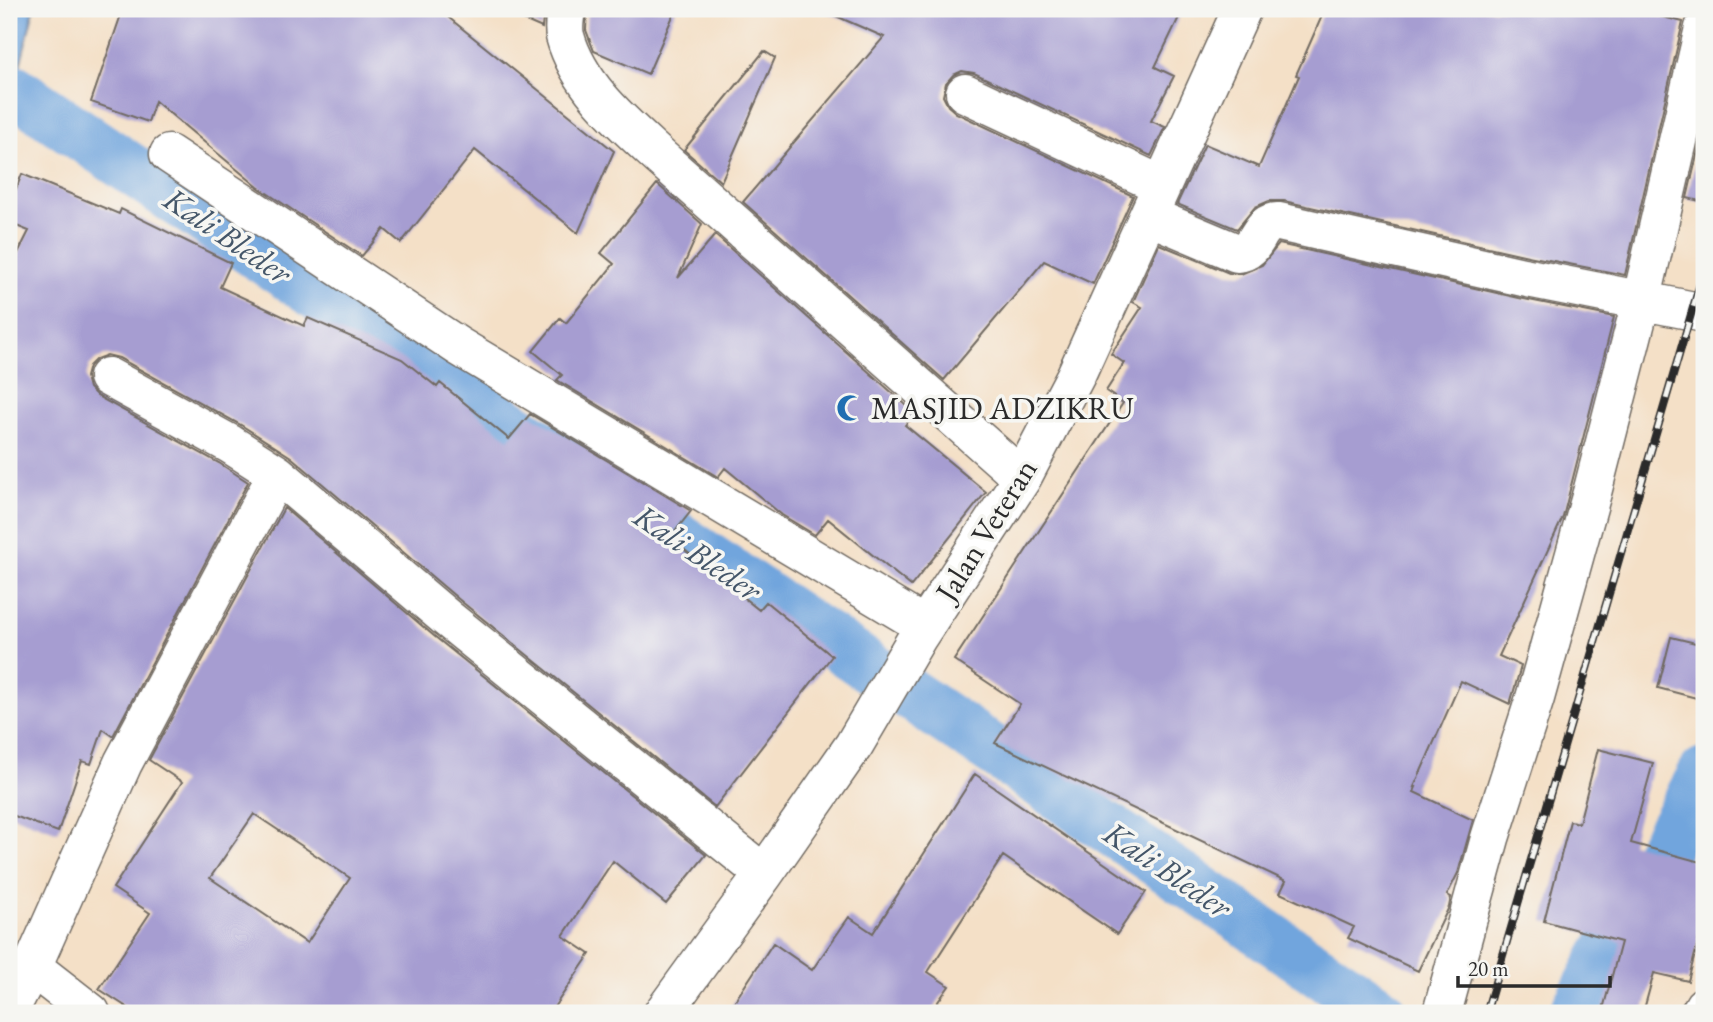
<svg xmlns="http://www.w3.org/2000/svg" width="1713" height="1022" viewBox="0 0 1713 1022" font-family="'EB Garamond',serif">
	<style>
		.water { fill: #71a5dd; stroke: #4e6884; stroke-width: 2 }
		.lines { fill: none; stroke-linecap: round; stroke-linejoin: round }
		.canal { stroke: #71a5dd; stroke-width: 52 }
		.building { fill: #a69dd1; fill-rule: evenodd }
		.minor-casing { stroke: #716a62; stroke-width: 41 }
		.major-casing { stroke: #716a62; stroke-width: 41 }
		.minor { stroke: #fff; stroke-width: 38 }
		.major { stroke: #fff; stroke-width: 38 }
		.rail-casing { stroke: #2b2b2b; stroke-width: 8 }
		.rail { stroke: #f6f6f2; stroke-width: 5; stroke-dasharray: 16; stroke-linecap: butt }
		.labels { text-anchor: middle; stroke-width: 7; stroke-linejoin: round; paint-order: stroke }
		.poi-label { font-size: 32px; fill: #2b2b2b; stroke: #f6f6f2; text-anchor: start }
		.street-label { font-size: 32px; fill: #2b2b2b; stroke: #f6f6f2 }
		.water-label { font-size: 33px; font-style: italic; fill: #445669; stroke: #f6f6f2 }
	</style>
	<rect width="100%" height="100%" fill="#f6f6f2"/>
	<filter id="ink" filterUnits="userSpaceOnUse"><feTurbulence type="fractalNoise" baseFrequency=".0143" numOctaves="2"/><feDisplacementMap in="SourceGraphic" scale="14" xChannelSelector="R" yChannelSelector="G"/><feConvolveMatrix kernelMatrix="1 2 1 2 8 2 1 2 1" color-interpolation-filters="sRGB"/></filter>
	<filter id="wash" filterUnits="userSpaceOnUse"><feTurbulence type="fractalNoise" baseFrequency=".00686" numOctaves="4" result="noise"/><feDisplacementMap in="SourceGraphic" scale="28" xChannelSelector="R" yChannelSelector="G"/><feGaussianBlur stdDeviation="1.57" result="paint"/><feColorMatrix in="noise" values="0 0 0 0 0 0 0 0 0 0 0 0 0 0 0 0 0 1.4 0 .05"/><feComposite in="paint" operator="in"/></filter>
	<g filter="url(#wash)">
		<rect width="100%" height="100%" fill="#f4e0c7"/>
		<path class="water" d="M9,9H34L14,90L9,97Z"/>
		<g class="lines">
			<path class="canal" d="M14,90L1382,1013
				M1575,1013L1704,773"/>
		</g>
		<g id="blocks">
			<path class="building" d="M123,9H438L614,151L578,233L475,150L401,243L384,229L362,256L258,187L155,101L148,122L91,102Z
				M498,9H544L542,28Z
				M587,9H676L648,74L594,51L586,30Z
				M820,9H1183L1155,67L1174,76L1151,121L1165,127L1151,156L974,73L962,71L953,75L946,83L943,96L948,106L956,113L1133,196L1093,284L1044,261L944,380L743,202L884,37Z
				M1325,9H1631L1683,22L1625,275L1528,256L1284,201H1269L1255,207L1237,229L1177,204L1205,144L1259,167L1299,76L1296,75Z
				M764,51L775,58L721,182L684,150Z
				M1704,125V202L1687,198Z
				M22,174L119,214L121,209L231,263L220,287L304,326L308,318L402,359L437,387L440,383L509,439L530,414L691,511L670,538L759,610L766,602L832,656L715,807L462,602L291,457L241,425L119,358L107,355L96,359L89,366L86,377L89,388L97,396L219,463L248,482L113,736L103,729L91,764L82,761L58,832L9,814V271L29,231L9,223V206Z
				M657,184L702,224L678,278L715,235L915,413L905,425L986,492L911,586L828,519L815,535L782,515L725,468L718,477L557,380L562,375L533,351L560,318L566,323L614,264L601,253Z
				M1159,244L1229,273L1241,274L1262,265L1279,244L1519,298L1614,317L1563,517L1499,656L1521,666L1510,704L1461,681L1414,787H1416L1414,792L1473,820L1458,873L1447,895L1451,897L1449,907L1418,971L1348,938L1354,927L1280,893L1286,881L995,743L1020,704L954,660L1123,403L1106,391L1124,363L1111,354L1142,307L1133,302Z
				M284,508L434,636L706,855L666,904L613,861L563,936L590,954L550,1013H136L99,989L150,913L113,888L182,782L149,760ZM254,814L350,878L307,943L210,878Z
				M1671,637L1704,645V700L1658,688Z
				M1598,749L1653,763L1631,843L1704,863V919L1688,981L1654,973L1643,1013H1602L1621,942L1544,921L1570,821L1579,823Z
				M975,774L1146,892L1117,934L1003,856L928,972L949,986L930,1013H727L773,943L812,970L849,917L873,933Z"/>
		</g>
	</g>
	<g filter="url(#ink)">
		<use href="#blocks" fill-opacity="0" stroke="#716a62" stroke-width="2"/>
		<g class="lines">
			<defs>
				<path id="minor" d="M566,9C565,17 563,28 565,36C579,87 624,124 662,159L1022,478
					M965,93L1161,185
					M169,154L458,346L925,626
					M1149,216L1237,253C1260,252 1256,220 1279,222L1523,277L1704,313
					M108,377L230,444L277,474L448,619L764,874
					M32,967L91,1013
					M9,1011L32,967L123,763L277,474
					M663,1013L764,874L854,745L917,638L1022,478L1076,375L1242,9
					M1442,1013L1490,838L1535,698L1593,489L1641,302L1704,28"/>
				<path id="major" d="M1700,1013L1704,1006"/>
			</defs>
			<use href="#minor" class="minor-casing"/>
			<use href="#major" class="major-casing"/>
			<use href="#minor" class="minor"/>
			<use href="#major" class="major"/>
			<defs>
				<path id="rail" d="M1486,1013L1704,270"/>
			</defs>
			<use href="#rail" class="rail-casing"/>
			<use href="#rail" class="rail"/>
		</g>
	</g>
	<defs>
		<symbol id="mosque-bare" viewBox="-9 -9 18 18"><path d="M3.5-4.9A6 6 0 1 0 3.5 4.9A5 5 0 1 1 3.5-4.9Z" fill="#1f6fb2" stroke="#f6f6f2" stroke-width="2.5" paint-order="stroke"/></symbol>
	</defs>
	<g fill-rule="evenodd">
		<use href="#mosque-bare" x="831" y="389" width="38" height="38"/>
	</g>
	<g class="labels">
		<g class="poi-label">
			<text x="871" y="419">MASJID ADZIKRU</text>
		</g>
		<g class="street-label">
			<text transform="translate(986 530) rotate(-58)" y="11">Jalan Veteran</text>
		</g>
		<g class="water-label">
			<text transform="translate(228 235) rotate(34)" y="12">Kali Bleder</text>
			<text transform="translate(698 552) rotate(34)" y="12">Kali Bleder</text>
			<text transform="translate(1168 869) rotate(34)" y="12">Kali Bleder</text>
		</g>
	</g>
	<rect width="1713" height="1022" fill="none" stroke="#f6f6f2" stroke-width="35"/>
	<path d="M1458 976v10h152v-10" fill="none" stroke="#2b2b2b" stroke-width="3.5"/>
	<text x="1468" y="976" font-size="21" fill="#2b2b2b" stroke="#f6f6f2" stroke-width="5" paint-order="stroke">20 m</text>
</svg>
